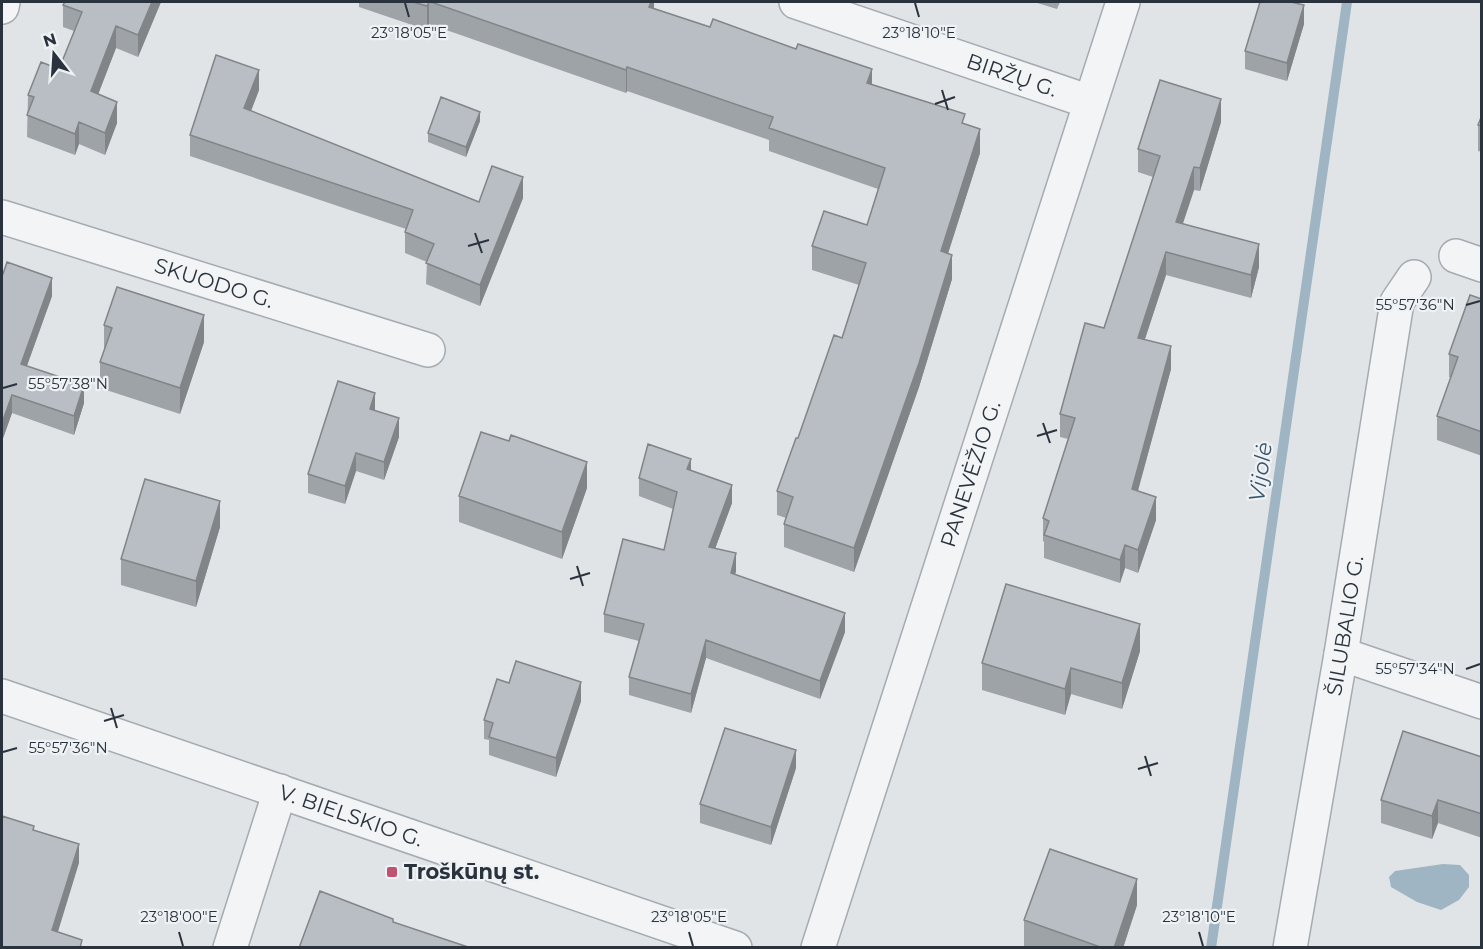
<svg xmlns="http://www.w3.org/2000/svg" width="1483" height="949" viewBox="0 0 1483 949" font-family="Montserrat,sans-serif">
	<style>
		.water { fill: #9fb5c3 }
		.lines { fill: none; stroke-linecap: round; stroke-linejoin: round }
		.stream { stroke: #9fb5c3; stroke-width: 10 }
		.minor-casing { stroke: #a6abb1; stroke-width: 36 }
		.minor { stroke: #f2f4f6; stroke-width: 33 }
		.wall { fill: #9ea3a8 }
		.shaded-wall { fill: #818588 }
		.building { fill: #b8bec3; stroke: #818588; stroke-width: 1.5 }
		.ticks { fill: none; stroke: #2a333d; stroke-width: 2 }
		.poi-dot { fill: #bf526f; stroke: #eff2f5; stroke-width: 2 }
		.labels { text-anchor: middle; stroke-width: 4.5; stroke-linejoin: round; paint-order: stroke }
		.street-label { font-size: 21px; fill: #2a333d; stroke: #eff2f5 }
		.poi-label { font-size: 21px; font-weight: bold; fill: #2a333d; stroke: #eff2f5; text-anchor: start }
		.water-label { font-size: 22px; font-style: italic; fill: #39566c; stroke: #eff2f5 }
		.ticks-label { font-size: 15px; text-anchor: middle; fill: #2a333d; stroke: #eff2f5; stroke-width: 4.5; stroke-linejoin: round; paint-order: stroke }
	</style>
	<rect width="100%" height="100%" fill="#e0e4e7"/>
	<path class="water" d="M1443,864L1460,865L1469,875V887L1459,900L1441,910L1417,902L1391,887L1389,877L1395,871Z"/>
	<g class="lines">
		<path class="stream" d="M1211,948L1347,2"/>
		<defs>
			<g id="minor">
				<path id="s1" d="M796,2L1090,102"/>
				<path d="M2,7L3,2"/>
				<path id="s2" d="M2,217L428,350"/>
				<path d="M1456,256L1482,265"/>
				<path d="M1341,654L1482,702"/>
				<path id="s3" d="M2,696L735,948"/>
				<path d="M230,948L280,791"/>
				<path id="s4" d="M818,948L1123,2"/>
				<path id="s5" d="M1290,948L1341,654L1397,302L1414,277"/>
			</g>
		</defs>
		<use href="#minor" class="minor-casing"/>
		<use href="#minor" class="minor"/>
	</g>
	<path class="wall" d="M65,2H161L138,57L116,48L98,94L117,123L105,155L79,144L75,155L27,137L28,95L59,69L74,31L63,27V5Z
		M356,2H654V8L872,85L965,124L980,153L948,254L952,279L919,387L854,572L784,547V524L786,518L777,515V491L798,438L842,338L859,285L812,270V246L867,225L878,189L769,151V140L627,91L626,93L429,24L427,30L359,7V3Z
		M1034,2H1060L1057,9Z
		M1304,24L1287,81L1245,69V51Z
		M259,90L251,111L479,202L523,198L480,306L426,284L427,262L405,253V232L406,229L190,156V135Z
		M1482,115V152L1478,151V125Z
		M480,121L466,157L428,142V133Z
		M1221,122L1200,191L1194,190L1183,223L1259,267L1251,298L1166,275L1145,339L1171,369L1138,491L1156,520L1138,573L1125,568L1120,583L1044,558V542L1043,541V518L1068,439L1060,437V414L1104,328L1153,177L1138,172V149Z
		M2,274L52,296L27,366L84,403L74,435L12,413L2,441Z
		M1482,299V456L1437,440V416L1451,378L1449,377V354Z
		M104,325L204,342L180,414L100,388V362L104,350Z
		M375,410L399,437L384,480L356,471L345,504L308,493V474Z
		M691,470L732,503L715,549L736,571L735,574L845,632L820,699L706,658L691,713L629,695V677L639,641L604,632V614L664,550L673,509L639,496V478Z
		M587,488L562,559L459,522V496Z
		M220,527L196,607L121,585V559Z
		M1140,651L1122,709L1071,694L1065,715L982,690V663Z
		M509,683L581,701L556,777L489,755V740L484,739V720Z
		M1482,757V838L1438,823L1432,839L1381,823V800Z
		M796,768L771,845L700,823V804Z
		M1137,905L1123,948H1027L1024,946V920Z"/>
	<path class="shaded-wall" d="M152,2H161L138,57V35Z
		M429,2V24L427,30V6Z
		M651,2H654V17L649,7Z
		M1304,5V24L1287,81V63Z
		M116,26V48L91,113V91Z
		M627,67V91L626,93V70Z
		M872,69V93L867,83Z
		M259,70V90L244,129V108Z
		M1221,99V122L1200,191V168Z
		M117,102V123L105,155V133Z
		M480,112V121L466,157V147Z
		M79,122V144L75,155V134Z
		M980,129V153L941,275V251Z
		M1194,167V190L1176,244V222Z
		M523,177V198L480,306V285Z
		M1259,244V267L1251,298V275Z
		M1166,252V275L1138,360V338Z
		M952,255V279L919,387L854,572V548Z
		M52,278V296L21,382V364Z
		M204,315V342L180,414V388Z
		M1171,346V369L1132,512V489Z
		M84,385V403L74,435V416Z
		M375,393V411L370,409Z
		M12,395V413L2,441V423Z
		M399,418V437L384,480V462Z
		M356,453V471L345,504V486Z
		M691,459V477L687,469Z
		M587,462V488L562,559V532Z
		M732,485V503L709,565V547Z
		M1156,497V520L1138,573V550Z
		M220,501V527L196,607V581Z
		M1125,545V568L1120,583V560Z
		M736,553V571L731,591V573Z
		M845,613V632L820,699V681Z
		M1140,624V651L1122,709V683Z
		M706,640V658L691,713V694Z
		M1071,668V694L1065,715V689Z
		M581,682V701L556,777V758Z
		M796,750V768L771,845V827Z
		M1438,800V823L1432,839V816Z
		M79,844V863L53,948L52,930Z
		M1137,879V905L1123,948H1114Z"/>
	<path class="building" d="M65,2H152L138,35L116,26L91,91L117,102L105,133L79,122L75,134L27,115L34,97L28,95L41,62L59,69L82,12L63,5Z
		M413,2H429L427,6Z
		M431,2H651L649,7L710,27L713,19L796,49L798,44L872,69L867,83L965,114L962,123L980,129L941,251L952,255L919,363L854,548L784,524L793,497L777,491L796,438H798L834,335L842,338L866,263L812,246L824,211L867,225L885,168L769,128L773,117L627,67L626,70Z
		M1260,2H1291L1304,5L1287,63L1245,51Z
		M216,55L259,70L244,108L479,202L492,166L523,177L480,285L426,263L434,244L405,232L413,210L190,135Z
		M1160,80L1221,99L1200,168L1194,167L1176,222L1259,244L1251,275L1166,252L1138,338L1171,346L1132,489L1156,497L1138,550L1125,545L1120,560L1044,535L1049,521L1043,518L1075,418L1060,414L1085,323L1104,328L1160,156L1138,149Z
		M441,97L480,112L466,147L428,133Z
		M1482,115V126L1478,125Z
		M7,262L52,278L21,364L84,385L74,416L12,395L2,423V274H3Z
		M117,287L204,315L180,388L100,362L112,328L104,325Z
		M1470,295L1482,299V432L1437,416L1458,357L1449,354Z
		M338,381L375,393L370,409L399,418L384,462L356,453L345,486L308,474Z
		M481,432L509,441L511,435L587,462L562,532L459,496Z
		M648,444L691,459L687,469L732,485L709,547L736,553L731,573L845,613L820,681L706,640L691,694L629,677L644,624L604,614L623,539L664,550L677,492L639,478Z
		M145,479L220,501L196,581L121,559Z
		M1006,584L1140,624L1122,683L1071,668L1065,689L982,663Z
		M516,661L581,682L556,758L489,737L493,723L484,720L497,679L509,683Z
		M725,728L796,750L771,827L700,804Z
		M1403,731L1482,757V814L1438,800L1432,816L1381,800Z
		M2,816L34,826L33,830L79,844L52,930L82,940L80,948H2Z
		M1050,849L1137,879L1114,948H1103L1024,920Z
		M320,891L393,919V922L471,948H299Z"/>
	<path class="ticks" d="M405,3L409,17M915,3L919,17M942,90L948,110M935,104L955,97M475,233L482,253M468,246L489,240M1466,305L1480,301M3,388L17,384M1043,423L1050,443M1037,436L1057,430M577,566L583,586M570,579L590,573M1466,669L1480,664M111,708L117,728M104,721L124,715M3,752L17,748M1145,756L1151,776M1138,769L1158,763M179,932L183,946M689,932L693,946M1199,932L1203,946"/>
	<rect class="poi-dot" x="386" y="866" width="12" height="12" rx="3"/>
	<g class="labels">
		<g class="street-label">
			<text dy="7" stroke="none"><textPath href="#s1" startOffset="228">BIRŽŲ G.</textPath></text>
			<text dy="7" stroke="none"><textPath href="#s2" startOffset="222">SKUODO G.</textPath></text>
			<text dy="7" stroke="none"><textPath href="#s4" startOffset="498">PANEVĖŽIO G.</textPath></text>
			<text dy="7" stroke="none"><textPath href="#s5" startOffset="327">ŠILUBALIO G.</textPath></text>
			<text dy="7" stroke="none"><textPath href="#s3" startOffset="369">V. BIELSKIO G.</textPath></text>
		</g>
		<g class="poi-label">
			<text x="404" y="879">Troškūnų st.</text>
		</g>
		<g class="water-label">
			<text transform="translate(1260 472) rotate(-82)" y="8">Vijolė</text>
		</g>
	</g>
	<g class="ticks-label">
		<text x="409" y="38">23°18'05"E</text>
		<text x="919" y="38">23°18'10"E</text>
		<text x="1415" y="310">55°57'36"N</text>
		<text x="68" y="389">55°57'38"N</text>
		<text x="1415" y="674">55°57'34"N</text>
		<text x="68" y="753">55°57'36"N</text>
		<text x="179" y="922">23°18'00"E</text>
		<text x="689" y="922">23°18'05"E</text>
		<text x="1199" y="922">23°18'10"E</text>
	</g>
	<rect width="1483" height="949" fill="none" stroke="#2a333d" stroke-width="6"/>
	<g transform="translate(54 54) rotate(343)" stroke="#eff2f5" stroke-width="4.5" paint-order="stroke">
	<path d="M0-4.5L10 22L0 15L-10 22Z" fill="#2a333d"/>
	<text y="-9" font-size="16" font-weight="bold" text-anchor="middle" fill="#2a333d">N</text>
	</g>
</svg>
